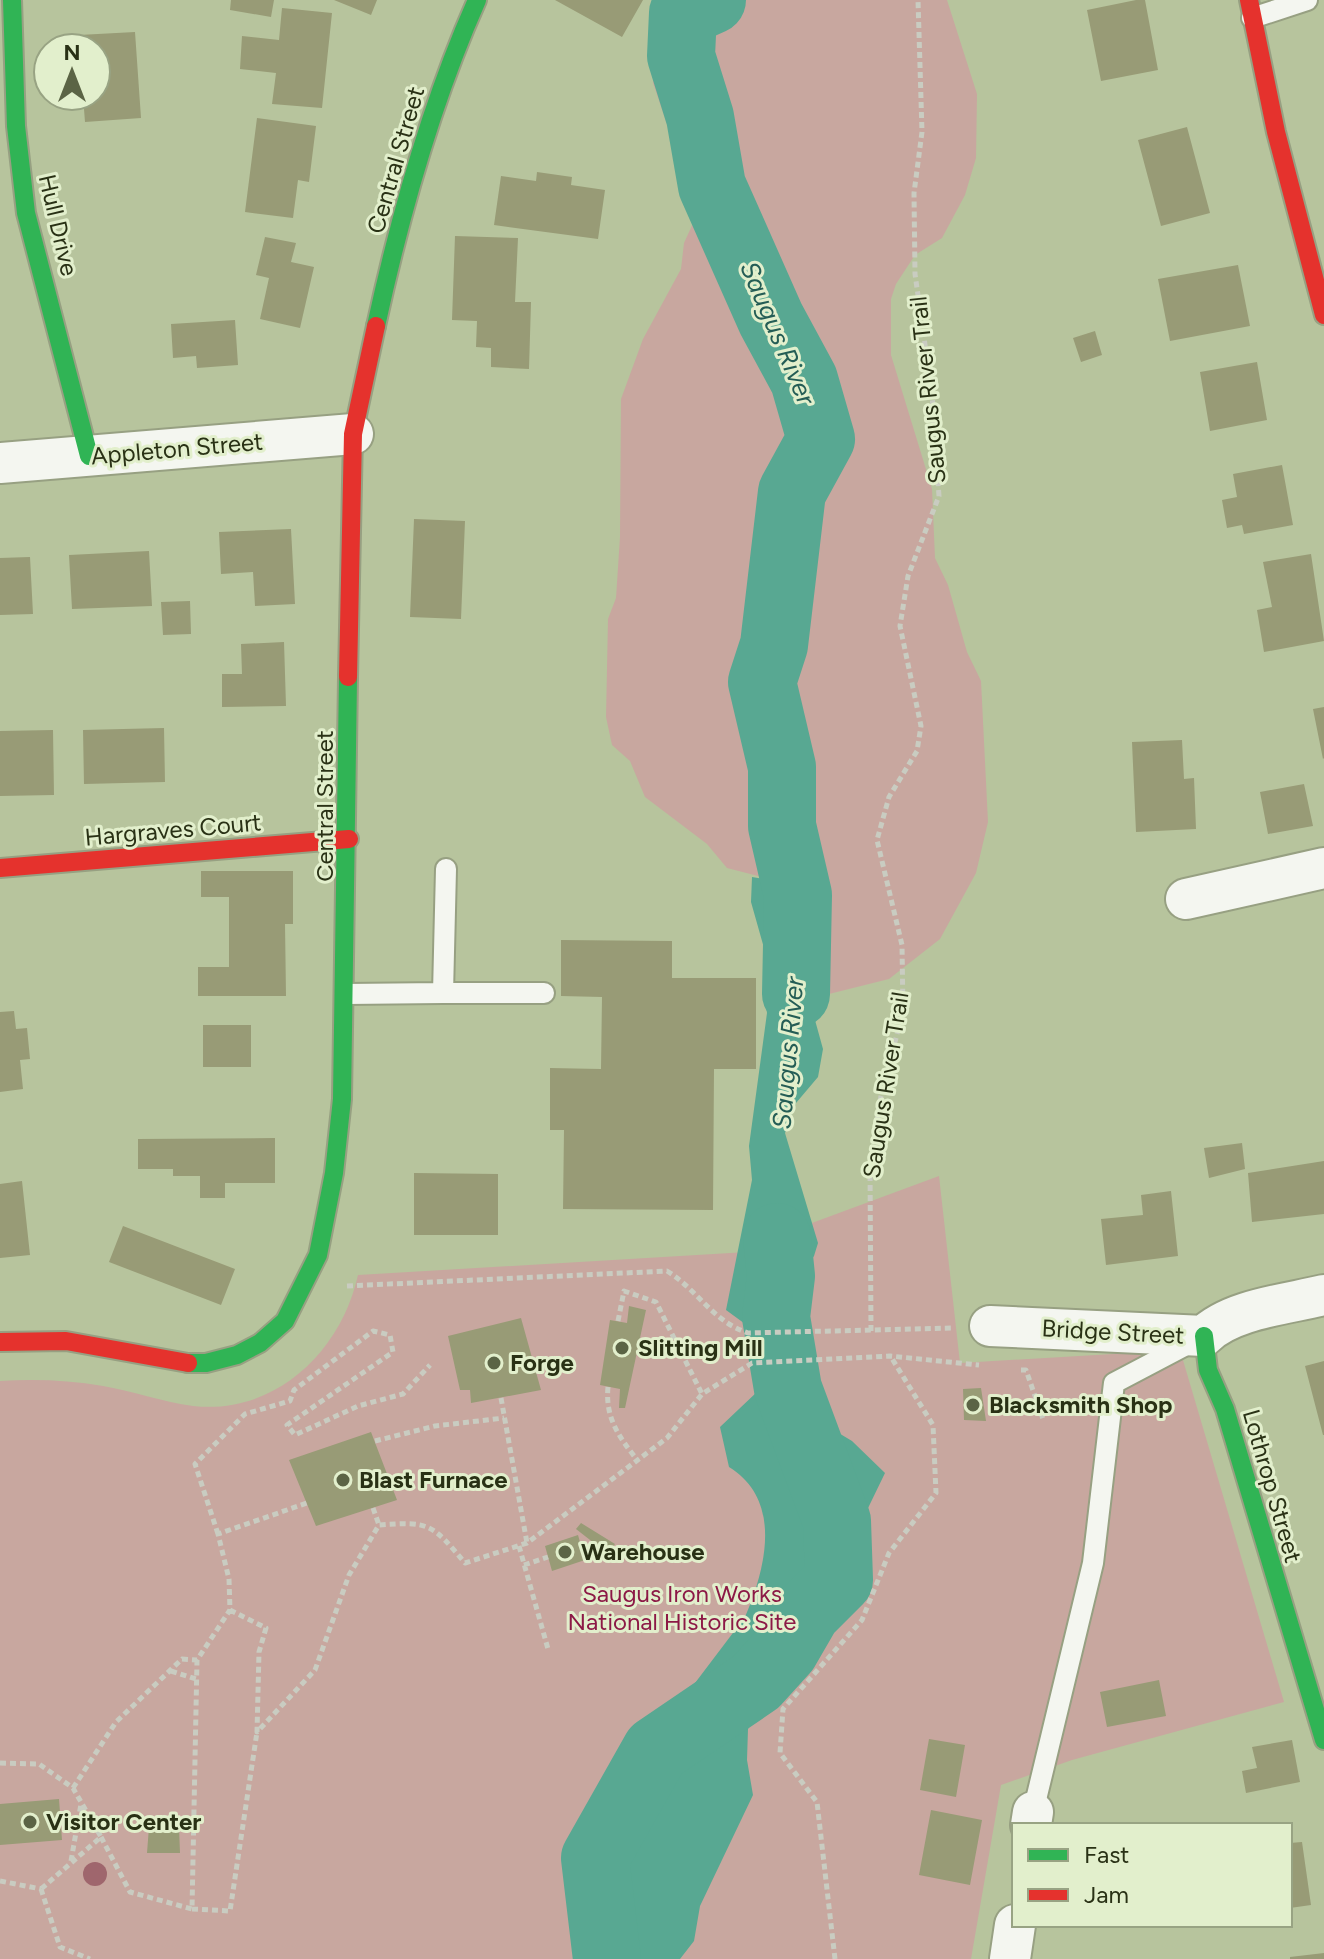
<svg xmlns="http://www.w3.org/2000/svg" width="1324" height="1959" viewBox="0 0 1324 1959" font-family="Figtree,sans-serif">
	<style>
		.green { fill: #c8a79f }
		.water { fill: #58a892 }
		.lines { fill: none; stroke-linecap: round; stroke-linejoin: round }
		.river { stroke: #58a892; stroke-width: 68 }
		.building { fill: #989b76 }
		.lane-casing { stroke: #97a082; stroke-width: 24 }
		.street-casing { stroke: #97a082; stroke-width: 44 }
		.fast-casing { stroke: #97a082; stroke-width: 22 }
		.jam-casing { stroke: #97a082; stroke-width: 22 }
		.path { stroke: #c9ccc1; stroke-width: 5; stroke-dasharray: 6 4; stroke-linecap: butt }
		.lane { stroke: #f4f6f0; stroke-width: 20 }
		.street { stroke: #f4f6f0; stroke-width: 40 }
		.fast { stroke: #30b455; stroke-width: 18 }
		.jam { stroke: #e5322d; stroke-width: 18 }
		.tree { fill: #9f666d }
		.poi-dot { fill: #5b6445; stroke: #e2efcc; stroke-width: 3 }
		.labels { text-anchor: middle; stroke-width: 6; stroke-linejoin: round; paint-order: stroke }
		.street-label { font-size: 24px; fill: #293115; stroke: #e2efcc }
		.poi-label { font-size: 24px; font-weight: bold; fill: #293115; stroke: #e2efcc; text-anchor: start }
		.park-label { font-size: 24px; fill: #8c1946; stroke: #e2efcc }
		.water-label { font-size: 26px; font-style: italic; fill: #245d55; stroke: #e2efcc }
	</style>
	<rect width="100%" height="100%" fill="#b7c49d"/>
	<path class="green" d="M668,0H947L977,94L976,158L965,195L942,238L915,255L896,284L891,299V355L932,489L935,558L948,585L967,652L981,681L988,822L976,873L940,939L889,979L809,999L798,947V901L777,881L727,868L707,844L645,797L630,761L612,745L606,717L608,619L616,598L620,537L621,399L643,339L681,269L684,243L694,221L689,160L671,136L653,83L655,44Z
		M939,1176L960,1363L1180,1350L1284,1702L1072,1760L1001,1785L971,1959H0V1381C34,1379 69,1380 103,1386C133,1391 163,1402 193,1406C275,1415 341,1352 358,1275L764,1251L793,1230Z"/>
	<path class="water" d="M752,877L777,881L798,901L802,973L823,1049L818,1077L796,1103L785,1133L818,1243L814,1256L783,1302L777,1336L789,1381L798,1406L807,1414L852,1441L885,1473L809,1630L759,1703L748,1729L747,1760L753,1795L700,1906L694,1941L680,1959H597L618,1925L624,1885L667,1720L745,1617C766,1568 783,1500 729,1467L720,1427L758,1391L764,1375L752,1329L726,1310L752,1180L749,1146L767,1013L763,977L764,948L751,902Z"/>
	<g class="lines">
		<path class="river" d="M712,0L683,13L681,56L700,117L712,186L771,319L804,380L821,439L792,492L774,645L762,682L782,767V826L798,895L796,994
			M607,1959L595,1858L656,1750L756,1682L785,1650L807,1612L839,1580L837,1521L788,1389L776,1317L781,1276L777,1237"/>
	</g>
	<path class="building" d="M231,0H274L271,17L230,10Z
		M334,0H377L371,15Z
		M555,0H643L622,37Z
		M1136,0H1145L1158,70L1101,81L1087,10Z
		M282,8L332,13L322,108L272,104L276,73L240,69L242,36L279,40Z
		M135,32L141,118L85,122L83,96H96V48H80L79,35Z
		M257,118L316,126L309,182L298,180L293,218L245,212Z
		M1187,127L1210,213L1161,226L1138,140Z
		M537,172L572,177L571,185L605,190L598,239L494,225L501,176L536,181Z
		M455,236L518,238L515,302H531L529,369L491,367V348L476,347L477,321L452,320Z
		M265,237L296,243L291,262L314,267L300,328L260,319L269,278L256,275Z
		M1238,265L1250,326L1170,341L1158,279Z
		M235,320L238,365L197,368L196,356L173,358L171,324Z
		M1095,331L1102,355L1081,362L1073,338Z
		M1257,362L1267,420L1210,431L1200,372Z
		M1282,465L1293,525L1244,534L1242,525L1227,528L1222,500L1237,497L1233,474Z
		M414,519L465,521L461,619L410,617Z
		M291,529L295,604L255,606L253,572L221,574L219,532Z
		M149,551L152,606L72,609L69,555Z
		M1311,554L1324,641L1264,652L1257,610L1272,607L1263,562Z
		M30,557L33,614L0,615V558Z
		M190,601L191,634L163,635L161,602Z
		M284,642L286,706L222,707V674H242L241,644Z
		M1324,707V758L1323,759L1313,709Z
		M164,728L165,782L84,784L83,730Z
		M53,730L54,795L0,796V731Z
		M1182,740L1184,779L1194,778L1196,829L1136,832L1132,742Z
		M1304,784L1313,826L1268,834L1260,792Z
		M201,871H293V924H285L286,996H198V967H229V897H201Z
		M561,940L672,941V978H756V1069H714L713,1210L563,1209L564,1130H550V1068L601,1069L602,997L561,996Z
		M14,1011L16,1029L27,1028L30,1059L20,1060L23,1089L0,1092V1012Z
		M203,1025H251V1067H203Z
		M275,1138V1183H225V1198H200V1176H173V1169H138V1139Z
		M1242,1143L1245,1169L1209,1178L1204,1148Z
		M1324,1161V1214L1252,1222L1248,1173Z
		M414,1173L498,1174V1235H414Z
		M22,1181L30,1255L0,1258V1184Z
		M1171,1191L1178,1256L1106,1265L1101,1219L1143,1215L1141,1195Z
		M123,1226L235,1269L221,1305L109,1262Z
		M629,1306L646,1310L625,1408H619L620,1389L600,1385L610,1320L627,1323Z
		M521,1318L541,1390L471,1403L470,1390H460L448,1336Z
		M1324,1361V1435H1323L1305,1366Z
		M981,1388L986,1421L964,1420L963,1389Z
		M371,1432L397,1500L316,1526L289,1460Z
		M581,1523L615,1544L608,1554L576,1529Z
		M578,1535L585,1560L552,1571L545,1546Z
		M1159,1680L1166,1716L1107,1727L1100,1692Z
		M929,1739L965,1745L956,1797L920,1790Z
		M1292,1740L1300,1782L1246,1793L1242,1771L1257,1768L1252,1747Z
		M59,1799L62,1840L0,1845V1804Z
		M931,1810L982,1820L970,1885L919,1875Z
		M149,1827H179L180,1853H147Z
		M1302,1842L1311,1905L1290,1908V1843Z
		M1324,1953V1959H1290V1957Z"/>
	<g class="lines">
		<defs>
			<path id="lane" d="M1252,18L1307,0
				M443,993H544
				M346,994L443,993L446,869
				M1033,1812L1093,1563L1114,1383L1190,1343"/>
			<path id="street" d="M0,463L353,434
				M1186,899L1324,868
				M990,1326L1204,1336C1231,1309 1288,1304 1324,1295
				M1031,1825L1033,1812
				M1010,1959L1015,1925"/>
			<path id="fast" d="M12,0L16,126L26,213L89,456
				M376,326C400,215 431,103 477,0
				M1204,1336L1208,1370L1225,1409L1324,1740
				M188,1363H206L237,1355L260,1343L285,1321L318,1255L334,1173L342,1099L348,677"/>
			<path id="jam" d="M1249,0L1276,132L1324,315
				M348,677L353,434L376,326
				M0,868L349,839
				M0,1342L66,1341L188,1363"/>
		</defs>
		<use href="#lane" class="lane-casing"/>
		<use href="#street" class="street-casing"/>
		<use href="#fast" class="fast-casing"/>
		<use href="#jam" class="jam-casing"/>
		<path class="path" d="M347,1286L667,1271C699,1291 712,1321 748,1333L953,1328
			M618,1321L624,1291L656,1302L702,1394
			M871,1331L870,1166L881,1096L903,1011L902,945L877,840L889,797L917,751L921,726L900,626L908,576L939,496L932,394L915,274L914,193L922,132L918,0
			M1021,1370H1026L1043,1419
			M608,1387C605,1418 619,1437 638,1461
			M501,1398L527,1543
			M375,1441L435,1426L504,1418
			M373,1508L379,1525
			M218,1534L195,1464L245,1414L290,1401L294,1390L373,1331L390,1335L393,1352L287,1425L295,1435L358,1406L403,1394L430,1365
			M519,1546L548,1649
			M524,1565L548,1557
			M230,1610L266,1628L259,1652L257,1732L315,1670L349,1575L379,1525C430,1521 432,1524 465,1563L527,1543L667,1438L702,1394L752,1363L890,1356L979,1365
			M171,1671L196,1679
			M0,1763L39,1764L73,1788L101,1837L41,1889
			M73,1788L116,1722L182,1659L197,1660L230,1610L229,1579L218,1534L307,1503
			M101,1837L130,1892L192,1909L197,1660
			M71,1861L81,1804
			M0,1881L41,1889
			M41,1889L60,1947L90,1959
			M192,1909L230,1911L257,1732
			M835,1959L817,1802L780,1753L783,1709L862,1620L889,1553L936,1493L933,1425L891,1357"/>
		<use href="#lane" class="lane"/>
		<use href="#street" class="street"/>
		<use href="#fast" class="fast"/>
		<use href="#jam" class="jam"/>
	</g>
	<circle class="tree" cx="95" cy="1874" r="12"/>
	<g class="poi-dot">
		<circle cx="622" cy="1348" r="8"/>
		<circle cx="494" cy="1363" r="8"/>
		<circle cx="973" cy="1405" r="8"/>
		<circle cx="343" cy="1480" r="8"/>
		<circle cx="565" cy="1552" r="8"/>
		<circle cx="30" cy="1822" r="8"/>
	</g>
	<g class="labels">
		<g class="street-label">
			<text transform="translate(396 160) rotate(-74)" y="8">Central Street</text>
			<text transform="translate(58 225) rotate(77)" y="8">Hull Drive</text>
			<text transform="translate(928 390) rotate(-96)" y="8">Saugus River Trail</text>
			<text transform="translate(177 449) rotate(-5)" y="8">Appleton Street</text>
			<text transform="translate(325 806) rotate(-90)" y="8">Central Street</text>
			<text transform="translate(173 830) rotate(-5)" y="8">Hargraves Court</text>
			<text transform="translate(886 1085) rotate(-81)" y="8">Saugus River Trail</text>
			<text transform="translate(1113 1332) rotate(3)" y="8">Bridge Street</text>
			<text transform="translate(1272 1486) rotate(74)" y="8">Lothrop Street</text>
		</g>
		<g class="poi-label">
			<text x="638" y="1356">Slitting Mill</text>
			<text x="510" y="1371">Forge</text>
			<text x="989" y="1413">Blacksmith Shop</text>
			<text x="359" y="1488">Blast Furnace</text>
			<text x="581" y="1560">Warehouse</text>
			<text x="46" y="1830">Visitor Center</text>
		</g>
		<g class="park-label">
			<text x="682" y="1602">Saugus Iron Works<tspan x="682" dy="28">National Historic Site</tspan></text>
		</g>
		<g class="water-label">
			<text transform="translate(778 333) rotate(67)" y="9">Saugus River</text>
			<text transform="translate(788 1053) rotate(-85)" y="9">Saugus River</text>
		</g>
	</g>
	<rect x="1012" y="1823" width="280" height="104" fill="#e2efcc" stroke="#98a383" stroke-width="2"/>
	<rect x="1028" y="1849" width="40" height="12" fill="#30b455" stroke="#98a383" stroke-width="2"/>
	<text x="1084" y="1863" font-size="24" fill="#293115">Fast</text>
	<rect x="1028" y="1889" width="40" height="12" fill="#e5322d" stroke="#98a383" stroke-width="2"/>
	<text x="1084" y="1903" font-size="24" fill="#293115">Jam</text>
	<g transform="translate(72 72)"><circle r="38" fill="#e2efcc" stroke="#98a383" stroke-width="2"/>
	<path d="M0-6L14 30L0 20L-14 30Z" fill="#5b6445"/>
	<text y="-12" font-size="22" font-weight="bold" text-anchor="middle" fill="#293115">N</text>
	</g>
</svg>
